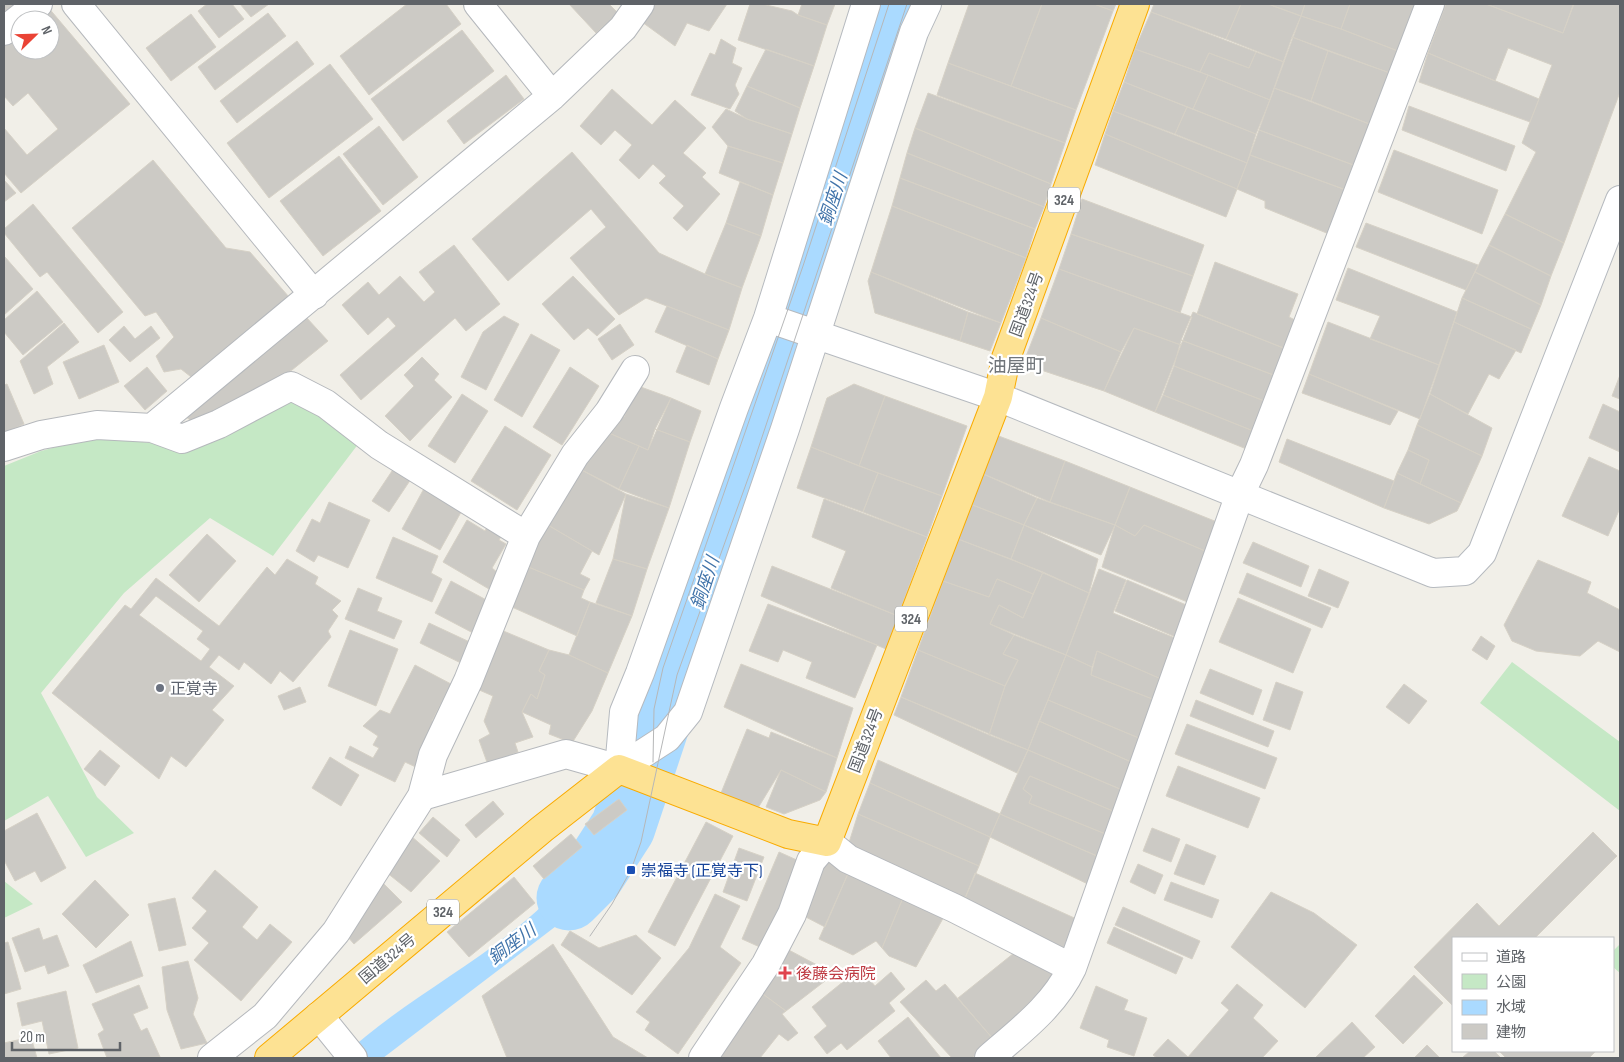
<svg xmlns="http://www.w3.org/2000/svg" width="1624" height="1062" viewBox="0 0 1624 1062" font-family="'Sofia Sans Condensed','Noto Sans JP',sans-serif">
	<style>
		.green { fill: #c5e8c5 }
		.water { fill: #aadaff }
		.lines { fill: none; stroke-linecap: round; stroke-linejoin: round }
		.river { stroke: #aadaff; stroke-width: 65 }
		.building { fill: #cccac5; stroke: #d6d1c6; fill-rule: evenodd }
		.street-casing { stroke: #b5b8bc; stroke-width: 30 }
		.secondary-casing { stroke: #b6babf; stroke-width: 30 }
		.highway-casing { stroke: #f9ab00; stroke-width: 30 }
		.street { stroke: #fff; stroke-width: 28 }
		.secondary { stroke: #fff; stroke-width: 28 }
		.highway { stroke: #fde293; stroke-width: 28 }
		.tram { stroke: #b6b7b8; stroke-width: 1 }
		.worship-dot { fill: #6b7280; stroke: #fff; stroke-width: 2 }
		.transit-dot { fill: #1a4fb4; stroke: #fff; stroke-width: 2 }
		.health-dot { fill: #e0444e; stroke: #fff; stroke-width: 2 }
		.labels { text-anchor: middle; stroke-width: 4.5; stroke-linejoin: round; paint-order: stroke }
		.shield { fill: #fff; stroke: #8f9295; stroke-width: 1 }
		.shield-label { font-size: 15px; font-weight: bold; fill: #5f6368 }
		.street-label { font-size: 16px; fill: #5f6368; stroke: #fff }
		.worship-label { font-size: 16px; fill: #5b616d; stroke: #fff; text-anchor: start }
		.transit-label { font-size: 16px; fill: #164399; stroke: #fff; text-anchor: start }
		.health-label { font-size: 16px; fill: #be3a42; stroke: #fff; text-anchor: start }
		.water-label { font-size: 18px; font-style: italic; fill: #4174aa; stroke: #fff }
		.quarter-label { font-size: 19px; fill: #70757a; stroke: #fff }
	</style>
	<rect width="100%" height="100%" fill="#f1efe8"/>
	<path class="green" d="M290,396L359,443L273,556L210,518L124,593L41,693L97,797L134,833L86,857L48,796L4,821V466L41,451L97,436L158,444Z
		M1512,662L1620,742V811L1480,703Z
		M4,881L33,904L4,918Z
		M1620,944V973L1613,967V951Z"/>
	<path class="water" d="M623,827L609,884L564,920L383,1058H341C403,999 483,963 545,903C571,878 589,841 623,827Z"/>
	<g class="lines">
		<path class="river" d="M569,898L592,875L623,827L898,4"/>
	</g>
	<path class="building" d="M4,4H24L4,20Z
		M207,4H232L244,19L219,38L198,11Z
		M240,4H269L251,17Z
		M407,4H446L461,24L369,95L340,56Z
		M569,4H609L618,13L596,33Z
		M655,4H727L709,31L687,23L675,46L642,22Z
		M750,4H762L792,11L798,15L827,25L814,66L738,40Z
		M802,4H835L827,25L798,15Z
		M969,4H1042L1011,86L948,63Z
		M1042,4H1094L1113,11L1076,110L1011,86Z
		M1094,4H1116L1113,11Z
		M1154,4H1241L1226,39L1151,12Z
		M1241,4H1268L1301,16L1284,62L1226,39Z
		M1268,4H1305L1301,16Z
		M1305,4H1350L1341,29L1301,16Z
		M1350,4H1415L1398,51L1341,29Z
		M1446,4H1486L1563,33L1574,4H1620V92L1564,243L1505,214L1536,152L1522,143L1552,65L1508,48L1495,81L1428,53Z
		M1486,4H1570L1573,5L1563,33Z
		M47,6L130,104L21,193L4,173V128L27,155L58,129L28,93L13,106L4,96V42L20,29V50H50V20H30Z
		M1151,12L1256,52L1249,68L1209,53L1200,72L1135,49Z
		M268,13L286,36L215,90L198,67Z
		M191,14L216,47L171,81L146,48Z
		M1301,16L1341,29L1398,51L1390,73L1292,37Z
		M462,30L494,71L403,141L371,99Z
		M1292,37L1328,51L1311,101L1274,88Z
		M721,39L736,48L732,63L742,68L735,85L739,94L730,109L691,95L710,53L715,55Z
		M297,41L314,64L237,123L220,101Z
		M766,49L814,66L800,108L747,86Z
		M1135,49L1208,75L1193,109L1124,82Z
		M1328,51L1390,73L1372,125L1311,101Z
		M1256,52L1284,62L1270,100L1200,72L1209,53L1249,68Z
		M1428,53L1539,99L1530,122L1419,82Z
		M948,63L1076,110L1065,143L937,95Z
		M330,64L373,119L269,198L227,143Z
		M506,75L524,99L464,144L447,121Z
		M1208,75L1270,100L1256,134L1193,109Z
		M1124,82L1187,107L1175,134L1113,111Z
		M747,86L800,108L792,134L747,119L735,111Z
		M1274,88L1372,125L1356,166L1259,130Z
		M612,89L652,125L675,100L706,128L683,153L706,173L702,177L720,194L687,231L673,218L684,206L659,183L666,176L653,164L639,179L619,160L632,145L615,130L601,145L580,126Z
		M928,93L1065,143L1051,184L915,128Z
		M1409,106L1515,146L1506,171L1402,130Z
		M1187,107L1256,134L1247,163L1175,134Z
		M726,109L747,119L792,134L783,163L728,146L712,127Z
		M1113,111L1247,163L1237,189L1105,134Z
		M379,126L418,177L383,205L343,154Z
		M915,128L1051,184L1044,207L907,153Z
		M1259,130L1356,166L1346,190L1250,155Z
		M1105,134L1237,189L1226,217L1095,165Z
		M728,146L783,163L773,195L719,173Z
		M1394,150L1498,190L1482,234L1378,192Z
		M572,152L659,253L705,274L742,288L729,330L646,298L619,315L570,258L606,227L591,209L508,281L472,239Z
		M907,153L1044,207L1035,229L900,178Z
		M1250,155L1346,190L1329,234L1265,208V201L1237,189Z
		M339,156L381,211L323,256L280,201Z
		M153,160L226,248L250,252L289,297L195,380L181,369L164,372L156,356L174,337L156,312L145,316L72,228Z
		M900,178L1035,229L1026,258L892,206Z
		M4,180L16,193L4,202Z
		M740,182L773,195L761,236L726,223Z
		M1082,199L1204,245L1193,276L1071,234Z
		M33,204L123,312L98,333L47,272L40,277L4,233V229Z
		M892,206L1026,258L1001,323L871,272Z
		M1505,214L1564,243L1551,276L1489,245Z
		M726,223L761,236L742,288L705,274Z
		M1366,223L1478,265L1466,290L1356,247Z
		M1071,234L1193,276L1180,313L1059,269Z
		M454,245L500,304L466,331L455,318L361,400L340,375L396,326L388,317L368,335L342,305L368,282L379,295L400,276L424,302L435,292L419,272Z
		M1489,245L1551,276L1541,305L1475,272Z
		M5,257L33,289L4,315V258Z
		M1215,262L1298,294L1289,317L1295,320L1286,349L1197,314Z
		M1348,268L1457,312L1439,365L1370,339L1380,316L1336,300Z
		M1059,269L1192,317L1181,345L1134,328L1121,352L1041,318Z
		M871,272L968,312L960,341L875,313L868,281Z
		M1475,272L1541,305L1531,329L1462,298Z
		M573,276L615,319L597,336L588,328L574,340L542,304Z
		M37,291L63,322L23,355L4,332V320Z
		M1462,298L1531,329L1521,353L1454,322Z
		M667,306L729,330L718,359L655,332Z
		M968,312L1001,323L990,351L960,341Z
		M1193,312L1286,349L1276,376L1181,340Z
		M504,316L519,324L486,390L461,377L483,332Z
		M306,317L328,341L292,370L197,425L186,417Z
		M1041,318L1121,352L1104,391L1023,364Z
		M1328,322L1439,365L1420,419L1309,374Z
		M1454,322L1516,350L1499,379L1489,374L1468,414L1430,394Z
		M64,323L79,342L47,367L53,384L34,394L20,361Z
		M620,324L634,345L612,360L598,339Z
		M124,326L135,339L151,326L160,338L130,362L109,340Z
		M1134,328L1181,345L1155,412L1104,391Z
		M531,334L560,350L522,417L494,400Z
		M1181,340L1276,376L1267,402L1174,366Z
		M104,345L119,382L79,399L63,362Z
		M687,345L718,359L709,385L676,372Z
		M422,357L439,374L434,380L452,397L410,441L385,416L414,386L404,375Z
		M1174,366L1267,402L1256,432L1163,395Z
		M147,367L167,391L145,410L124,386Z
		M570,367L599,386L562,445L533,427Z
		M1309,374L1398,411L1390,425L1302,393Z
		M1620,375V399L1612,396Z
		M7,384L24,424L4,433V385Z
		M854,384L885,396L859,466L811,447L827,398Z
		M638,386L671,398L648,450L609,433L618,414L624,417Z
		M462,394L488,411L455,463L428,446Z
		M1430,394L1492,428L1482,456L1417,425Z
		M1163,395L1256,432L1249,450L1155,412Z
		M885,396L967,426L942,496L859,466Z
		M671,398L701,411L690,442L655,429Z
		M1603,404L1620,412V452L1589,438Z
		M1417,425L1482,456L1461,503L1420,484L1429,460L1408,450Z
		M505,426L551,455L517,510L471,481Z
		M655,429L690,442L669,508L619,489L639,446L648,450Z
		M602,430L639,446L619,489L576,467Z
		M996,435L1065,461L1050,502L981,473Z
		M1287,439L1394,481L1384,508L1279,462Z
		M811,447L878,473L863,512L797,488Z
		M1408,450L1429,460L1420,484L1397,473Z
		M1589,457L1620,471V508L1608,536L1562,516Z
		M1065,461L1130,487L1115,525L1050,502Z
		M396,465L413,476L389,512L372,501Z
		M576,467L626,494L599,555L541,521Z
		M878,473L942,496L927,537L863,512Z
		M981,473L1037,498L1024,525L970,504Z
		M1397,473L1461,503L1457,511L1429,524L1384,508Z
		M427,483L465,505L440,550L402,529Z
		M1130,487L1222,524L1210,553L1144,525L1135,536L1115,525Z
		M626,494L669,508L647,569L613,559Z
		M1037,498L1115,525L1101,555L1024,525Z
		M824,499L927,537L898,616L831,588L846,551L812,537Z
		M329,502L370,520L348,568L318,555L314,562L296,551L312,519L320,523Z
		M970,504L1024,525L1011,559L958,539Z
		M467,520L485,531L488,525L503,533L499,540L506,544L492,568L498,573L489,589L443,562Z
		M541,521L592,551L580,574L590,579L584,590L521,564Z
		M1024,525L1098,559L1089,593L1011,559Z
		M1115,525L1135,536L1144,525L1210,553L1190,603L1102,567Z
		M207,534L236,561L199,602L169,575Z
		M393,537L438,556L431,573L442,579L432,602L376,578Z
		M958,539L1043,572L1033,594L997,579L989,597L943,581Z
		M1253,542L1309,566L1301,587L1243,563Z
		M287,559L318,577L315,584L341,601L332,610L338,616L328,631L331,637L293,682L280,671L271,684L244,662L239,670L219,655L209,667L234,686L212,710L224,720L186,767L171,756L159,779L52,693L125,605L131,609L156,578L219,626L267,567L275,575ZM156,596L203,631L197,639L210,649L201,661L139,615Z
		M613,559L647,569L632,616L596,603Z
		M1538,560L1591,582L1587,593L1620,610V652L1598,641L1580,656L1536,651L1512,641L1504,625Z
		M521,564L584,590L581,598L590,602L577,636L505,604Z
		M772,566L898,616L886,649L761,596Z
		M1099,569L1126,580L1113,613L1180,640L1168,682L1097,651L1092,667L1066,655Z
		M1319,569L1349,582L1338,608L1308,596Z
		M1043,572L1089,593L1066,655L990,624L999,605L1023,618Z
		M1247,573L1331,608L1322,628L1239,593Z
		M997,579L1033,594L1023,618L999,605L990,624L1014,635L1003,654L1018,660L1005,686L918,650L943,581L989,597Z
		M1127,580L1191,607L1178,638L1115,611Z
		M451,581L492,603L475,634L435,613Z
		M358,588L382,598L377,611L402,621L394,639L345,619Z
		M1238,598L1311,629L1293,673L1219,642Z
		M590,602L632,616L608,673L569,655Z
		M768,604L877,645L855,698L806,678L812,662L783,650L778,662L749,651Z
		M429,623L474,644L465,665L420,643Z
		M350,630L398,649L376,706L328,686Z
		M501,630L549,650L539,671L545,675L537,699L531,694L522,712L533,737L515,743L518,752L488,765L479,740L490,734L484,721L493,696L477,689Z
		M1014,635L1066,655L1028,750L989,735L1005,686L1018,660L1003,654Z
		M1481,636L1495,646L1487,660L1472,650Z
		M549,650L569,655L608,673L592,711L572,743L549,734L551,725L522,712L531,694L537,699L545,675L539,671Z
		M918,650L1005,686L989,735L901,697Z
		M1097,651L1168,682L1160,702L1091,675Z
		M1066,655L1092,667L1091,675L1160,702L1146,741L1048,700Z
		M741,664L853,708L837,758L724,707Z
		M415,665L451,684L432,721L440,724L420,769L405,762L395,782L345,758L350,746L373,758L379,748L373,745L378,736L363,726L380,710L390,714Z
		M1210,669L1262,690L1253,715L1200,693Z
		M1276,682L1303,692L1290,730L1263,720Z
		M1404,684L1427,701L1409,724L1386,707Z
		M300,687L306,702L284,710L278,696Z
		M901,697L1028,750L1017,773L894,715Z
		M1048,700L1146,741L1138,765L1039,721Z
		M1196,700L1274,731L1268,747L1190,716Z
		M1039,721L1138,765L1127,792L1028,750Z
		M1187,724L1277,758L1265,789L1175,754Z
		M747,729L769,738L771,732L837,758L826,792L781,770L758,808L721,793Z
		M100,750L120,766L105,786L84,769Z
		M1028,750L1127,792L1120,814L1030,776L1023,789L1032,796L1029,803L1113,837L1104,859L1000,814Z
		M330,757L359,775L341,806L312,788Z
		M878,760L1000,814L990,837L870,783Z
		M1178,766L1260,798L1248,828L1166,796Z
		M781,770L826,792L820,800L784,814L766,807Z
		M1030,776L1120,814L1113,837L1029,803L1032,796L1023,789Z
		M870,783L990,837L979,866L858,814Z
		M619,799L627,810L594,835L585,824Z
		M493,801L504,814L476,838L465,825Z
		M37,813L66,868L41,882L35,871L15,881L4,860V831Z
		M858,814L979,866L963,903L847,849Z
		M1000,814L1104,859L1094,887L990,837Z
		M433,817L460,840L447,857L419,833Z
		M706,822L733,836L675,946L648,932Z
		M1152,828L1180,839L1171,862L1143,851Z
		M1593,832L1617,856L1535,938H1453V1006L1414,967L1477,903L1499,926Z
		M571,834L582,847L544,879L533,866Z
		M411,836L440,861L411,892L386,872Z
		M1186,844L1216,856L1204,885L1174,874Z
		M739,848L764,857L747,901L723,892Z
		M779,852L799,861L762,948L742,939Z
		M821,858L850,869L825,927L802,915Z
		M1138,864L1163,875L1155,894L1130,882Z
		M850,869L905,893L882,948L876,941L853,955L819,939Z
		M215,870L258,907L242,927L257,940L270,924L292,942L241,1001L194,960L209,943L192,928L207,911L192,898Z
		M975,873L1081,921L1068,955L963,903Z
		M514,877L535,903L469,957L447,932Z
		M95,880L129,915L96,948L62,914Z
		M381,881L402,902L354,944L347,936Z
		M1171,882L1219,900L1212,918L1164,900Z
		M1271,892L1314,913L1357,945L1305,1008L1231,947Z
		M905,893L946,913L916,967L889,956L882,948Z
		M715,894L740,906L720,947L741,963L678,1054L645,1030L650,1022L636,1012L689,948Z
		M175,898L186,945L159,951L148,904Z
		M1123,907L1200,941L1192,959L1115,925Z
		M1114,927L1183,958L1176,974L1107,943Z
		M39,928L43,940L57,935L69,966L48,974L45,965L25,972L12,938Z
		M570,931L599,948L636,935L661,958L632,995L561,945Z
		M131,941L143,976L96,993L83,965Z
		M8,942L21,989L4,994V943Z
		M553,944L613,1037L648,1058H507L482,996Z
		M785,948L834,974L786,1011L756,989Z
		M1019,949L1062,970L994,1040L958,998Z
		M188,961L198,998L193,1014L207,1043L181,1049L167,1010L162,967Z
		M860,968L875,986L891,972L905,989L889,1003L895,1011L847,1050L841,1043L827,1054L814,1037L827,1026L812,1007Z
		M1414,975L1443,1003L1403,1044L1375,1016Z
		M926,980L936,991L945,984L994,1040L972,1058H952L900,1002Z
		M1237,984L1263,1005L1253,1018L1278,1041L1262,1058H1157L1153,1055L1168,1039L1188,1057L1229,1010L1221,1003Z
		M139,985L148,1008L133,1014L141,1031L147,1028L160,1057L107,1058L98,1034L104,1030L92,1004Z
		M1096,986L1128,1000L1124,1010L1147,1018L1134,1056L1107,1047L1109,1040L1080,1028Z
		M756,989L786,1011L782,1014L798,1033L788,1041L779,1034L760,1058H719L713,1054Z
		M66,991L78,1048L49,1054L42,1021L22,1026L17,1003Z
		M908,1017L941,1058H891L878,1041Z
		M1352,1022L1375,1047L1363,1058H1315Z
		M31,1037L37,1058H4V1043Z
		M1427,1045L1440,1058H1414Z
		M1470,1051H1494L1501,1058H1462Z
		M1499,1051H1596L1589,1058H1506Z"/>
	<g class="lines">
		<defs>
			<path id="street" d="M76,4L314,295
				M478,4L552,96
				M4,31L38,4
				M152,428L182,439L219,424L291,386L326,404L379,445L526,536
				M4,447L41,435L97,425L152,428L552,96L623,28L640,4
				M422,796L433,755L468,681L526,536L575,455L609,412L635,370
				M319,1016L353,1058
				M212,1058L265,1016L336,932L422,796L566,754L619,769
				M703,1058L766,964L792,914L811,861L827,842L848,859L954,908L1072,968
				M989,1058C1020,1031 1054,1006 1072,968L1240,494L1254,465L1430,4"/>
			<path id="secondary" d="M768,318L998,397L1433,573L1465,571L1482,553L1620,200
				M619,769L667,738L688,712L785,429L914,32L927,4
				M619,769L624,712L640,673L734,408L768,318L866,4"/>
			<path id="highway" d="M269,1058L542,829L619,769L788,834L827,842L998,397L1006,358L1135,4"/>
		</defs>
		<use href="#street" class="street-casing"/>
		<use href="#secondary" class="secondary-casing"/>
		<use href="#highway" class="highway-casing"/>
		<use href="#street" class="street"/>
		<use href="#secondary" class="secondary"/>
		<use href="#highway" class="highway"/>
		<path class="tram" d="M653,762L654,709L663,668L803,266L889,4
			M590,936L612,904L631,870L641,842L677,675L750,473L907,4"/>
	</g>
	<circle class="worship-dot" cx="160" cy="688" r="5"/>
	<rect class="transit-dot" x="626" y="865" width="10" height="10" rx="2.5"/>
	<path class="health-dot" d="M782.5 965.5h5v5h5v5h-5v5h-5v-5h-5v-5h5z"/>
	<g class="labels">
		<g class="shield">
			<rect x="1048" y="187.5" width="32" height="25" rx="4"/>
			<rect x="895" y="606.5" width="32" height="25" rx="4"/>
			<rect x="427" y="899.5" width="32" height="25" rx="4"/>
		</g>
		<g class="shield-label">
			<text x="1064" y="205">324</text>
			<text x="911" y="624">324</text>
			<text x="443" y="917">324</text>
		</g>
		<g class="street-label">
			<text transform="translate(1026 304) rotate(-70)" y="6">国道324号</text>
			<text transform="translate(865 740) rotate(-69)" y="6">国道324号</text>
			<text transform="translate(387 958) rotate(-40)" y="6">国道324号</text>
		</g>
		<g class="worship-label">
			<text x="170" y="694">正覚寺</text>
		</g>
		<g class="transit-label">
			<text x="641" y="876">崇福寺 (正覚寺下)</text>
		</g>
		<g class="health-label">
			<text x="796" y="979">後藤会病院</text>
		</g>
		<g class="water-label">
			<text transform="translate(833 199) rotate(-72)" y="6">銅座川</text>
			<text transform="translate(705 583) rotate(-72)" y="6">銅座川</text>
			<text transform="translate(512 944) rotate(-37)" y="6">銅座川</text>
		</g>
		<g class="quarter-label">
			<text x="1016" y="372">油屋町</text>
		</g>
	</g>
	<rect width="1624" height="1062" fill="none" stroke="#5f6368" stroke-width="10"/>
	<rect x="1452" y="937" width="162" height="115" fill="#ffffff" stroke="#bfc1c3"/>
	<rect x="1462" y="953" width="25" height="8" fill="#ffffff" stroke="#bfc1c3"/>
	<text x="1496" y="962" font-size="15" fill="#5f6368">道路</text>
	<rect x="1462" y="974" width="25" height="15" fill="#c5e8c5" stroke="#bfc1c3"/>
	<text x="1496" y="987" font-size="15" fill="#5f6368">公園</text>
	<rect x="1462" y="1000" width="25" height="15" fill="#aadaff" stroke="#bfc1c3"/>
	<text x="1496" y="1012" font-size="15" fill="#5f6368">水域</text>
	<rect x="1462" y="1024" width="25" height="15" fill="#cccac5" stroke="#bfc1c3"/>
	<text x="1496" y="1037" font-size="15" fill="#5f6368">建物</text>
	<g transform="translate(35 35) rotate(67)"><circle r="24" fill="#ffffff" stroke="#bfc1c3"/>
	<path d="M0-4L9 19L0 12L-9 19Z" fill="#ea4335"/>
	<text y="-8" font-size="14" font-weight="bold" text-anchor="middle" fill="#5f6368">N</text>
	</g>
	<path d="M12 1042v8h108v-8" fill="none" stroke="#5f6368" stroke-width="2.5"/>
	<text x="20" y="1042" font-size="15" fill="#5f6368" stroke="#ffffff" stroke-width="4" paint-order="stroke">20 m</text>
</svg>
